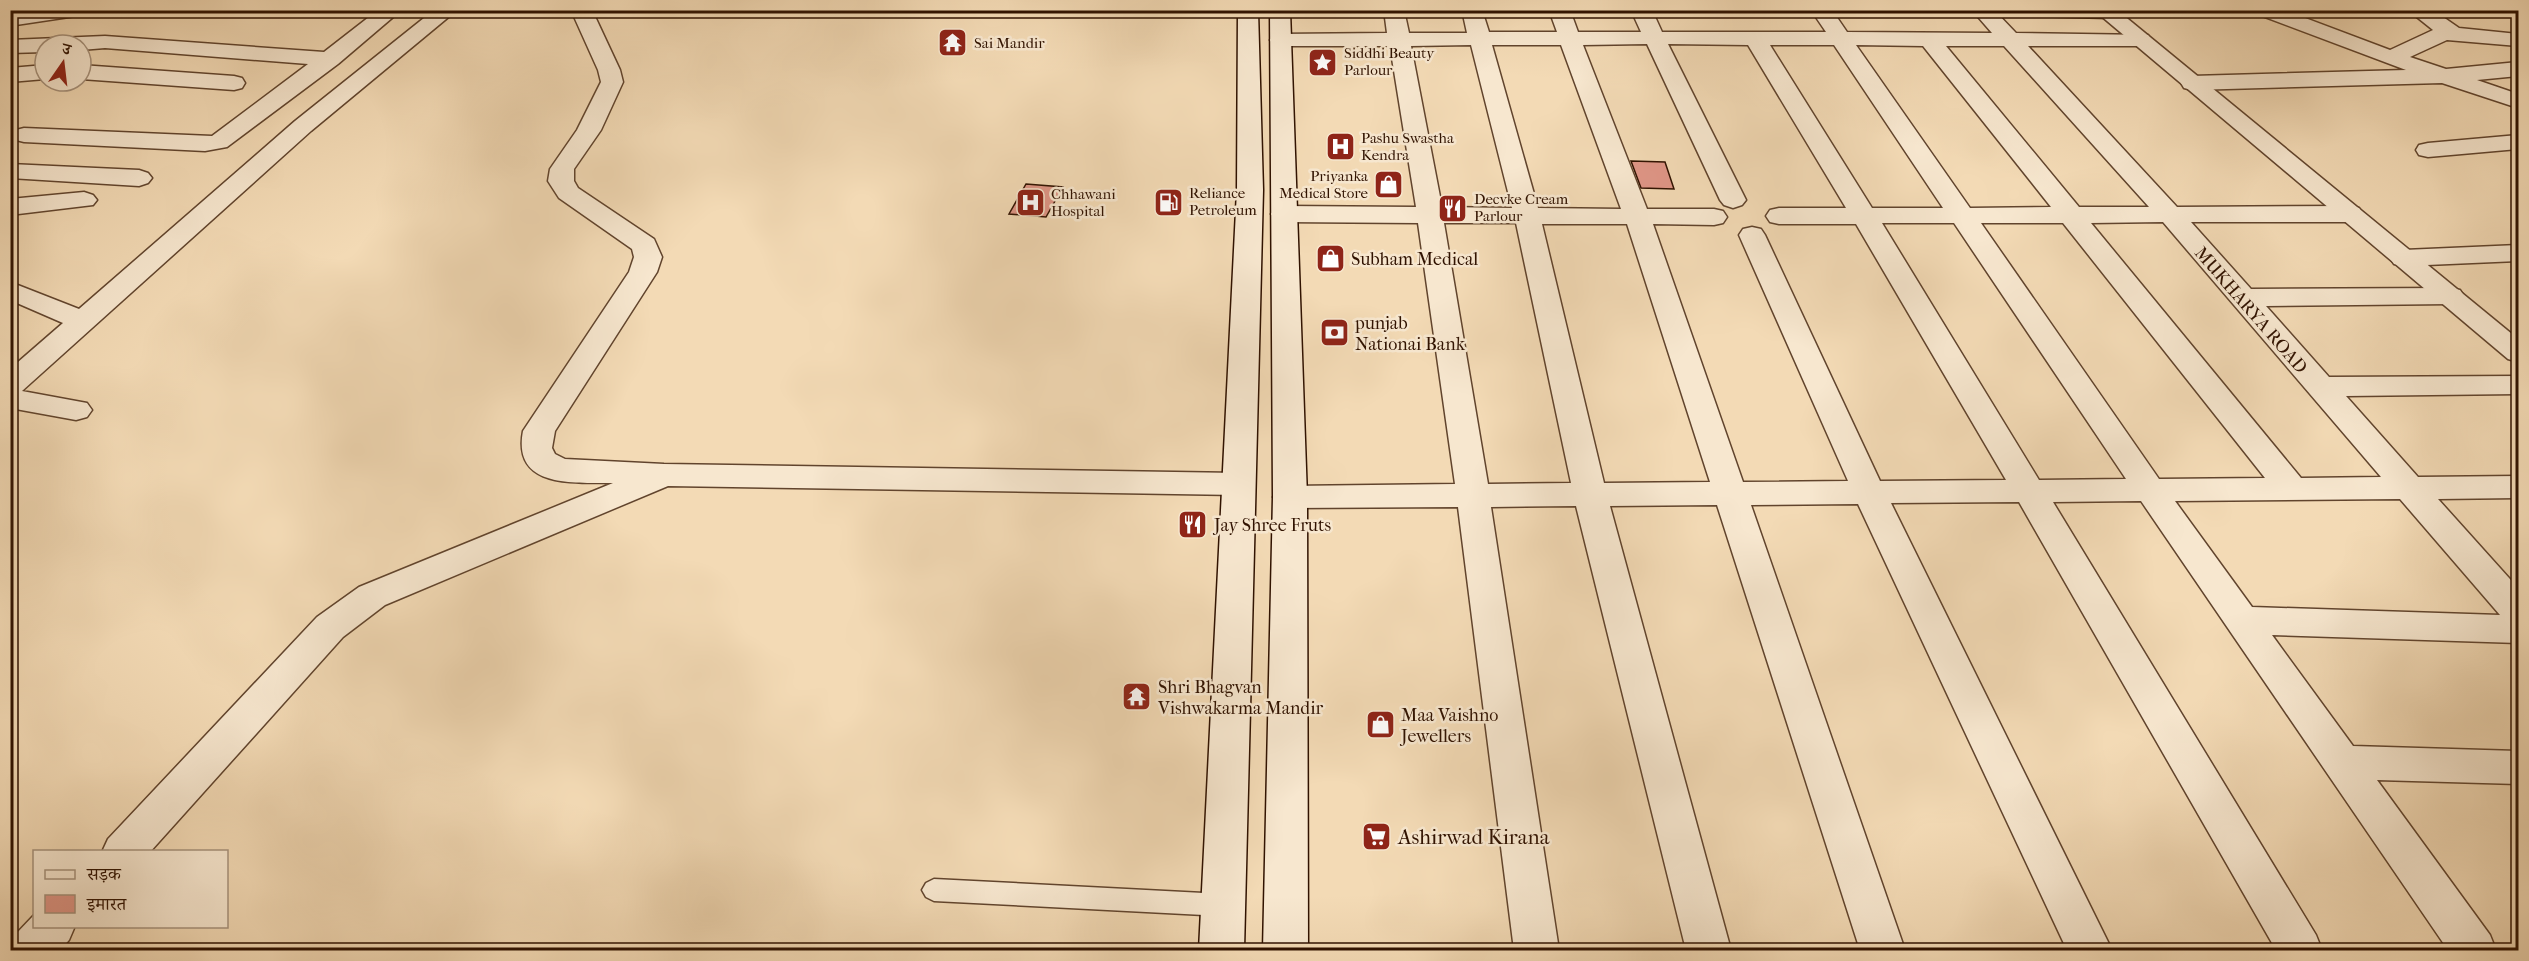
<svg xmlns="http://www.w3.org/2000/svg" width="2529" height="961" viewBox="0 0 2529 961" font-family="'IM FELL French Canon','Noto Serif Devanagari',serif">
	<style>
		.building { fill: #e09687; stroke: #301200; stroke-width: 1.5 }
		.lines { fill: none; stroke-linecap: round; stroke-linejoin: round }
		.service-casing { stroke: #61442d; stroke-width: 3 }
		.minor-casing { stroke: #61442d; stroke-width: 3 }
		.tertiary-casing { stroke: #61442d; stroke-width: 3 }
		.secondary-casing { stroke: #301200; stroke-width: 3 }
		.service { fill: #f7e7cf; fill-rule: evenodd }
		.minor { fill: #f7e7cf; fill-rule: evenodd }
		.tertiary { fill: #f7e7cf; fill-rule: evenodd }
		.secondary { fill: #f7e7cf; fill-rule: evenodd }
		.labels { text-anchor: middle; stroke-width: 5; stroke-linejoin: round; paint-order: stroke }
		.far-poi-label { font-size: 15px; fill: #301200; stroke: #f7e7cf; text-anchor: start }
		.poi-label { font-size: 18px; fill: #301200; stroke: #f7e7cf; text-anchor: start }
		.street-label { font-size: 18px; fill: #301200; stroke: #f7e7cf }
		.near-poi-label { font-size: 21px; fill: #301200; stroke: #f7e7cf; text-anchor: start }
	</style>
	<rect width="100%" height="100%" fill="#f3dab5"/>
	<filter id="stains"><feTurbulence type="fractalNoise" baseFrequency=".00333" numOctaves="4"/><feColorMatrix values="0 0 0 0 .2 0 0 0 0 .09 0 0 0 0 .02 0 0 0 .5 -.17"/></filter>
	<radialGradient id="worn" r=".72"><stop offset=".6" stop-color="#630" stop-opacity="0"/><stop offset="1" stop-color="#630" stop-opacity=".3"/></radialGradient>
	<path class="building" d="M1631,161L1665,162L1674,189L1641,188Z
		M1026,184L1063,187L1046,217L1009,214Z"/>
	<g class="lines">
		<defs>
			<path id="service" d="M934,879L1223,894L1232,897L1235,905L1232,913L1223,916L934,901L926,897L922,890L926,883Z"/>
			<path id="minor" d="M31,10H86L83,14L76,16L16,25L10,24V14Z
				M378,10L399,12L338,64L227,147L205,151L24,142L16,140L12,135L16,130L24,128L212,136L308,64L105,48L81,50V45H45V52L10,53V40L105,36L324,52Z
				M434,10H457L311,131L22,391L87,403L92,410L87,417L76,420L10,408V369L63,323L10,300V282L79,309L295,121Z
				M571,10H592L620,70L623,82L601,130L574,169V181L578,188L654,239L662,257L657,272L555,431L552,448L555,454L565,459L664,464L1238,473L1250,476L1255,484L1250,492L1238,495L668,486L385,605L343,637L150,852H102L108,839L317,617L359,587L613,483C574,482 512,489 523,431L629,272L634,257L632,249L559,198L548,181L550,169L577,130L601,82L598,70Z
				M1384,10H1404L1409,33H1467L1462,10H1482L1489,32H1557L1549,10H1570L1578,32H1641L1631,10H1652L1662,32H1826L1811,10H1832L1847,32L1992,33L1972,10H1994L2016,33L2148,35L2151,40L2148,45L2140,46H2028L2177,207L2350,206L2359,208L2363,214L2359,220L2350,222H2191L2251,289L2450,288L2460,290L2464,296L2460,302L2450,304L2266,306L2329,377L2518,376V394L2346,396L2418,477L2518,476V498L2438,499L2518,588V643L2272,635L2353,746L2518,751V784L2377,780L2490,935L2496,950H2448L2141,501L2053,502L2316,935L2322,950H2276L2019,502L1891,503L2112,950H2067L1858,504L1751,505L1905,950H1860L1717,505L1610,506L1731,950H1686L1576,506L1491,507L1559,950H1514L1458,507L1290,508L1278,505L1273,497L1278,489L1290,486L1455,484L1418,223L1284,222L1275,220L1271,214L1275,208L1284,206L1416,207L1390,46H1281L1273,45L1270,40L1273,35L1281,34L1387,33ZM1647,44L1720,200L1724,205L1733,208L1742,205L1746,200L1668,44L1748,45L1846,208H1779L1770,210L1766,216L1770,222L1779,224H1856L2006,480L1880,481L1765,235L1761,229L1752,227L1743,229L1739,235L1848,481L1743,482L1653,224L1714,225L1723,223L1727,217L1723,211L1714,209H1647L1583,45ZM1471,45L1512,208L1442,207L1411,46ZM1492,45H1561L1621,209L1538,208ZM1770,45H1834L1943,208H1872ZM1856,45L1923,46L2051,207L1970,208ZM1946,46H2004L2149,207H2079ZM2163,222L2381,477L2301,478L2091,223ZM1444,223H1516L1571,483L1488,484ZM1882,223H1954L2126,479L2039,480ZM1981,223H2063L2265,478L2159,479ZM1542,224H1627L1710,482L1604,483ZM2400,499L2500,615L2252,607L2175,501Z
				M2024,10H2116L2117,12L2114,16L2107,18L2034,16L2027,14Z
				M2254,10H2284L2390,50L2433,30L2408,10H2433L2459,28L2518,34V46L2447,40L2410,57L2446,69L2518,62V76L2477,80L2518,94V108L2442,83L2192,90L2184,88L2181,83L2184,78L2192,76L2406,70L2257,14Z
				M45,65V79L10,82V68Z
				M81,65L234,76L242,78L245,83L242,88L234,90L81,79Z
				M2518,135V149L2428,157L2419,155L2416,150L2419,145L2428,143Z
				M10,164L139,170L148,173L152,178L148,183L139,186L10,178Z
				M84,192L93,195L97,200L93,205L10,215V199Z
				M2518,245V261L2404,266L2394,264L2390,258L2394,252L2404,250Z
				M34,915V926H75L69,940L60,950H10L15,935Z"/>
			<path id="tertiary" d="M2094,10H2117L2518,339V362L2508,359Z"/>
			<path id="secondary" d="M1238,10H1258L1263,190L1244,950H1199L1237,190Z
				M1270,10H1290L1307,497L1308,950H1263L1273,497Z"/>
		</defs>
		<use href="#service" class="service-casing"/>
		<use href="#minor" class="minor-casing"/>
		<use href="#tertiary" class="tertiary-casing"/>
		<use href="#secondary" class="secondary-casing"/>
		<use href="#service" class="service"/>
		<use href="#minor" class="minor"/>
		<use href="#tertiary" class="tertiary"/>
		<use href="#secondary" class="secondary"/>
	</g>
	<defs>
		<symbol id="temple-square" viewBox="-11 -11 22 22"><rect x="-9" y="-9" width="18" height="18" rx="4" fill="#8f2418" stroke="#f7e7cf"/><path d="M0-6L5-2H3V0L6.5 2.5H4V6H1.5V3h-3V6H-4V2.5H-6.5L-3 0V-2H-5Z" fill="#fff"/></symbol>
		<symbol id="sight-square" viewBox="-11 -11 22 22"><rect x="-9" y="-9" width="18" height="18" rx="4" fill="#8f2418" stroke="#f7e7cf"/><path d="M0-6L1.8-2.2L6-1.7L2.9 1.2L3.7 5.4L0 3.3L-3.7 5.4L-2.9 1.2L-6-1.7L-1.8-2.2Z" fill="#fff"/></symbol>
		<symbol id="hospital-square" viewBox="-11 -11 22 22"><rect x="-9" y="-9" width="18" height="18" rx="4" fill="#8f2418" stroke="#f7e7cf"/><path d="M-5-5h3v3.5h4V-5h3V5h-3V1.5h-4V5h-3Z" fill="#fff"/></symbol>
		<symbol id="shop-square" viewBox="-11 -11 22 22"><rect x="-9" y="-9" width="18" height="18" rx="4" fill="#8f2418" stroke="#f7e7cf"/><path d="M-5-2.5h2.3a2.7 3.5 0 0 1 5.4 0H5L5.5 6h-11ZM-1.5-2.5h3a1.5 2.3 0 0 0-3 0Z" fill="#fff"/></symbol>
		<symbol id="fuel-square" viewBox="-11 -11 22 22"><rect x="-9" y="-9" width="18" height="18" rx="4" fill="#8f2418" stroke="#f7e7cf"/><path d="M-5.5-6h7V0h2V4h1.3V-2.5L3-4.5l.8-.8L6-3V5H2.5V1h-1V6h-7ZM-4.2-4.7v3.2H.2V-4.7Z" fill="#fff"/></symbol>
		<symbol id="restaurant-square" viewBox="-11 -11 22 22"><rect x="-9" y="-9" width="18" height="18" rx="4" fill="#8f2418" stroke="#f7e7cf"/><path d="M-5-6h1v4h1v-4h1v4h1v-4h1v5L-1.5 .5V6h-2V.5L-5-1ZM5-6V6H3V1.5H1.5Q1.5-4 5-6Z" fill="#fff"/></symbol>
		<symbol id="bank-square" viewBox="-11 -11 22 22"><rect x="-9" y="-9" width="18" height="18" rx="4" fill="#8f2418" stroke="#f7e7cf"/><path d="M-6-4H6V4H-6ZM0-2.3a2.3 2.3 0 1 0 0 4.6a2.3 2.3 0 1 0 0-4.6Z" fill="#fff"/></symbol>
		<symbol id="supermarket-square" viewBox="-11 -11 22 22"><rect x="-9" y="-9" width="18" height="18" rx="4" fill="#8f2418" stroke="#f7e7cf"/><path d="M-6-5.5h2.5l.6 2H6L4.5 2H-2.5L-4.4-4H-6ZM-1.5 3.2a1.3 1.3 0 1 0 .1 0ZM3 3.2a1.3 1.3 0 1 0 .1 0Z" fill="#fff"/></symbol>
	</defs>
	<g fill-rule="evenodd">
		<use href="#temple-square" x="936" y="26" width="33" height="33"/>
		<use href="#sight-square" x="1306" y="46" width="33" height="33"/>
		<use href="#hospital-square" x="1324" y="130" width="33" height="33"/>
		<use href="#shop-square" x="1372" y="168" width="33" height="33"/>
		<use href="#fuel-square" x="1152" y="186" width="33" height="33"/>
		<use href="#hospital-square" x="1014" y="186" width="33" height="33"/>
		<use href="#restaurant-square" x="1436" y="192" width="33" height="33"/>
		<use href="#shop-square" x="1314" y="242" width="33" height="33"/>
		<use href="#bank-square" x="1318" y="316" width="33" height="33"/>
		<use href="#restaurant-square" x="1176" y="508" width="33" height="33"/>
		<use href="#temple-square" x="1120" y="680" width="33" height="33"/>
		<use href="#shop-square" x="1364" y="708" width="33" height="33"/>
		<use href="#supermarket-square" x="1360" y="820" width="33" height="33"/>
	</g>
	<g class="labels">
		<g class="far-poi-label">
			<text x="974" y="48">Sai Mandir</text>
			<text x="1344" y="58">Siddhi Beauty<tspan x="1344" dy="17">Parlour</tspan></text>
			<text x="1361" y="143">Pashu Swastha<tspan x="1361" dy="17">Kendra</tspan></text>
			<text x="1368" y="181" text-anchor="end">Priyanka<tspan x="1368" dy="17">Medical Store</tspan></text>
			<text x="1189" y="198">Reliance<tspan x="1189" dy="17">Petroleum</tspan></text>
			<text x="1051" y="199">Chhawani<tspan x="1051" dy="17">Hospital</tspan></text>
			<text x="1474" y="204">Decvke Cream<tspan x="1474" dy="17">Parlour</tspan></text>
		</g>
		<g class="poi-label">
			<text x="1351" y="265">Subham Medical</text>
			<text x="1355" y="329">punjab<tspan x="1355" dy="21">Nationai Bank</tspan></text>
			<text x="1214" y="531">Jay Shree Fruts</text>
			<text x="1158" y="693">Shri Bhagvan<tspan x="1158" dy="21">Vishwakarma Mandir</tspan></text>
			<text x="1401" y="721">Maa Vaishno<tspan x="1401" dy="21">Jewellers</tspan></text>
		</g>
		<g class="street-label">
			<text transform="translate(2251 310) rotate(49)" y="6">MUKHARYA ROAD</text>
		</g>
		<g class="near-poi-label">
			<text x="1398" y="844">Ashirwad Kirana</text>
		</g>
	</g>
	<rect width="2529" height="961" fill="none" stroke="#f3dab5" stroke-width="36"/>
	<rect x="12" y="12" width="2505" height="937" fill="none" stroke="#301200" stroke-width="3"/>
	<rect x="18" y="18" width="2493" height="925" fill="none" stroke="#301200" stroke-width="1.5"/>
	<rect x="33" y="850" width="195" height="78" fill="#f7e7cf" stroke="#a7927c" stroke-width="1.5"/>
	<rect x="45" y="870" width="30" height="9" fill="#f7e7cf" stroke="#a7927c" stroke-width="1.5"/>
	<text x="87" y="880" font-size="18" fill="#301200">सड़क</text>
	<rect x="45" y="895" width="30" height="18" fill="#e09687" stroke="#a7927c" stroke-width="1.5"/>
	<text x="87" y="910" font-size="18" fill="#301200">इमारत</text>
	<g transform="translate(63 63) rotate(14)"><circle r="28" fill="#f7e7cf" stroke="#a7927c" stroke-width="1.5"/>
	<path d="M0-4.5L10 22L0 15L-10 22Z" fill="#8f2418"/>
	<text y="-9" font-size="16" font-weight="bold" text-anchor="middle" fill="#301200">उ</text>
	</g>
	<rect width="100%" height="100%" filter="url(#stains)"/>
	<rect width="100%" height="100%" fill="url(#worn)"/>
</svg>
